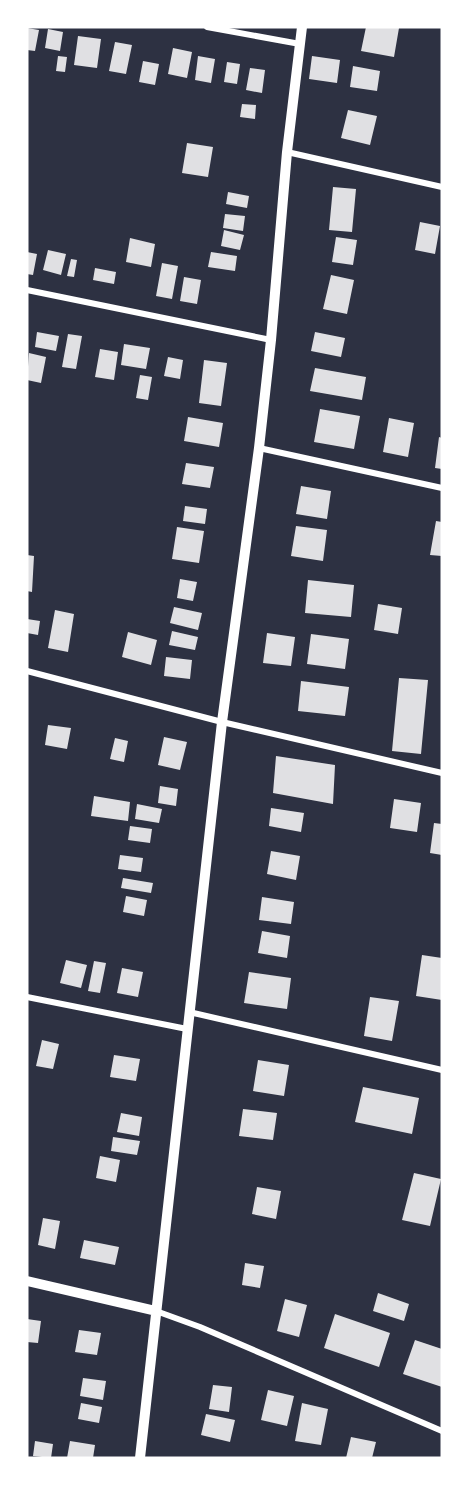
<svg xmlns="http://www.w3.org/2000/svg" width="469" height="1485" viewBox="0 0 469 1485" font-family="Barlow,sans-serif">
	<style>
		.building { fill: #e0e0e3 }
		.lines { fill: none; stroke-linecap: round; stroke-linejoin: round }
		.minor { stroke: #fff; stroke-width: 6 }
		.tertiary { stroke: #fff; stroke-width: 10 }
	</style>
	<rect width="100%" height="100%" fill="#2d3142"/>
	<path class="building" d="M366,27L399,28L394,57L361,51Z
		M27,28L39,30L35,51L27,50Z
		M48,29L63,32L60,51L45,48Z
		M78,36L101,39L97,68L74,65Z
		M115,42L132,45L126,74L109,71Z
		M173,48L192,52L187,78L168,74Z
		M58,56L67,57L65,72L56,71Z
		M198,56L215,59L211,83L195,80Z
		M312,56L340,60L337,83L309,79Z
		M143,61L159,64L155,85L139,82Z
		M227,62L240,64L237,84L224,82Z
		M353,66L380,71L377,91L350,87Z
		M250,68L265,70L262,93L246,90Z
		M242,104L256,105L255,119L240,117Z
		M348,110L377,116L370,145L341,138Z
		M187,143L213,147L208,177L182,173Z
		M333,187L356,189L352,232L329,230Z
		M228,192L249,196L247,208L226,204Z
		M225,214L245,216L243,231L223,228Z
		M420,222L440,226L435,254L415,250Z
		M224,230L244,235L240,250L221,246Z
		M336,237L357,240L353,265L332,262Z
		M130,238L155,244L151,267L126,262Z
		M48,250L66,254L61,275L43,270Z
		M27,252L37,254L33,275L27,274Z
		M211,252L237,256L235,271L208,267Z
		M71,259L77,260L74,277L67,276Z
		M162,263L178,266L172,299L156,296Z
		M95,268L116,272L114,284L93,280Z
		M331,275L354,280L347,314L323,309Z
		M184,277L201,280L197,304L180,301Z
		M37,332L59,336L56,351L35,347Z
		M315,332L345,338L341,357L311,351Z
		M68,334L82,336L76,369L62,367Z
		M124,344L150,348L146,369L121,365Z
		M100,349L118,352L114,380L95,377Z
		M29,353L46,357L41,383L27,380Z
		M168,357L183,360L180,379L164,376Z
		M204,360L227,363L221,406L199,403Z
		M315,368L366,377L362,400L310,391Z
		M140,375L152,377L148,400L136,398Z
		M320,409L360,416L354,449L314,442Z
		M188,417L223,423L219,447L184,441Z
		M389,418L414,423L408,457L383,452Z
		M439,437L442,438V469L435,468Z
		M186,463L214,467L210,488L182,484Z
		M301,486L331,491L327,519L296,514Z
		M185,506L207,509L205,524L183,521Z
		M436,521L442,522V556L430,555Z
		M296,526L327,530L323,561L291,556Z
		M177,527L204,531L199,563L172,559Z
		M27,555L34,556L32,592L27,591Z
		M180,579L197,582L193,601L177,598Z
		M308,580L354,585L351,617L305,613Z
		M378,604L402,608L398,634L374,630Z
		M174,607L202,613L198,630L170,623Z
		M55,610L74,614L68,652L48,648Z
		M27,619L40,621L38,635L27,633Z
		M172,631L198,637L195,650L169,645Z
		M128,632L157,640L151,665L122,657Z
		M267,633L295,637L291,666L263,663Z
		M311,634L349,639L345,669L307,664Z
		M166,657L192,660L190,679L164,676Z
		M399,678L428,680L421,754L392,751Z
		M301,681L349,687L345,716L298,711Z
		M48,725L71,728L67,749L45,745Z
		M164,737L187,742L180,770L158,765Z
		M115,738L128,741L124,762L110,759Z
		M276,756L335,765L333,804L273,793Z
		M160,786L178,789L176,806L158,803Z
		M94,796L130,802L128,821L91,816Z
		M394,799L421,803L417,832L390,828Z
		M137,804L162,809L159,823L135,819Z
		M271,808L304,813L301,832L269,826Z
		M434,823L442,824V855L430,853Z
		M130,826L152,829L150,843L128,840Z
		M271,851L300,856L296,880L267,874Z
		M120,855L143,858L141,872L118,869Z
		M123,878L153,883L151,893L121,888Z
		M126,896L147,900L144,916L123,912Z
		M262,897L294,902L291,924L259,920Z
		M262,931L290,936L287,958L258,953Z
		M422,955L442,958V1000L416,996Z
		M66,960L87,965L81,988L60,983Z
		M94,961L106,963L100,993L88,991Z
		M122,968L143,972L138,997L117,993Z
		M249,972L291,978L287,1009L244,1003Z
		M370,997L399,1001L392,1041L364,1036Z
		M42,1040L59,1044L53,1069L36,1066Z
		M114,1055L140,1059L136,1081L110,1077Z
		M258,1060L289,1065L284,1096L253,1091Z
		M363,1087L419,1098L412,1134L355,1122Z
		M243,1109L277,1113L273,1140L239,1136Z
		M121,1113L142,1117L139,1136L117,1132Z
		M113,1137L140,1141L137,1155L111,1151Z
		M100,1156L120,1160L116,1182L96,1178Z
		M414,1173L441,1179L430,1226L402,1220Z
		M257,1187L281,1191L276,1219L252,1214Z
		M43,1218L60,1221L55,1249L38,1245Z
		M84,1240L119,1247L115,1265L80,1258Z
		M245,1263L264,1266L260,1288L242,1285Z
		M378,1293L409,1304L404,1321L373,1311Z
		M285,1299L307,1305L299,1337L277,1331Z
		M335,1314L390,1333L379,1367L324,1348Z
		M27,1319L41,1321L38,1343L27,1342Z
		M79,1330L101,1333L97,1355L75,1352Z
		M415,1340L442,1349V1387L403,1374Z
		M83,1378L106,1381L103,1400L80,1396Z
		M213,1385L232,1387L229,1412L209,1409Z
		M268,1390L294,1396L287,1426L261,1420Z
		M81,1403L102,1407L99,1423L78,1419Z
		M302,1403L328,1409L321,1445L295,1441Z
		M206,1414L235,1420L230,1442L201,1435Z
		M351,1437L376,1442L372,1458H346Z
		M35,1441L53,1444L51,1458L33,1456Z
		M70,1441L95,1445L93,1458H67Z"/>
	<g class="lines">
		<path class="minor" d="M207,27L300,44
			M287,152L442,187
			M27,290L271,340
			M259,448L442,488
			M27,671L222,722L442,773
			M27,997L187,1029
			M189,1012L442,1070
			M156,1311L200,1327L442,1431"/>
		<path class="tertiary" d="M27,1281L156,1311
			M140,1458L222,722L259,448L271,340L287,152L302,27"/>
	</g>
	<rect width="469" height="1485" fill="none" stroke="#ffffff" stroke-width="57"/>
</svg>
